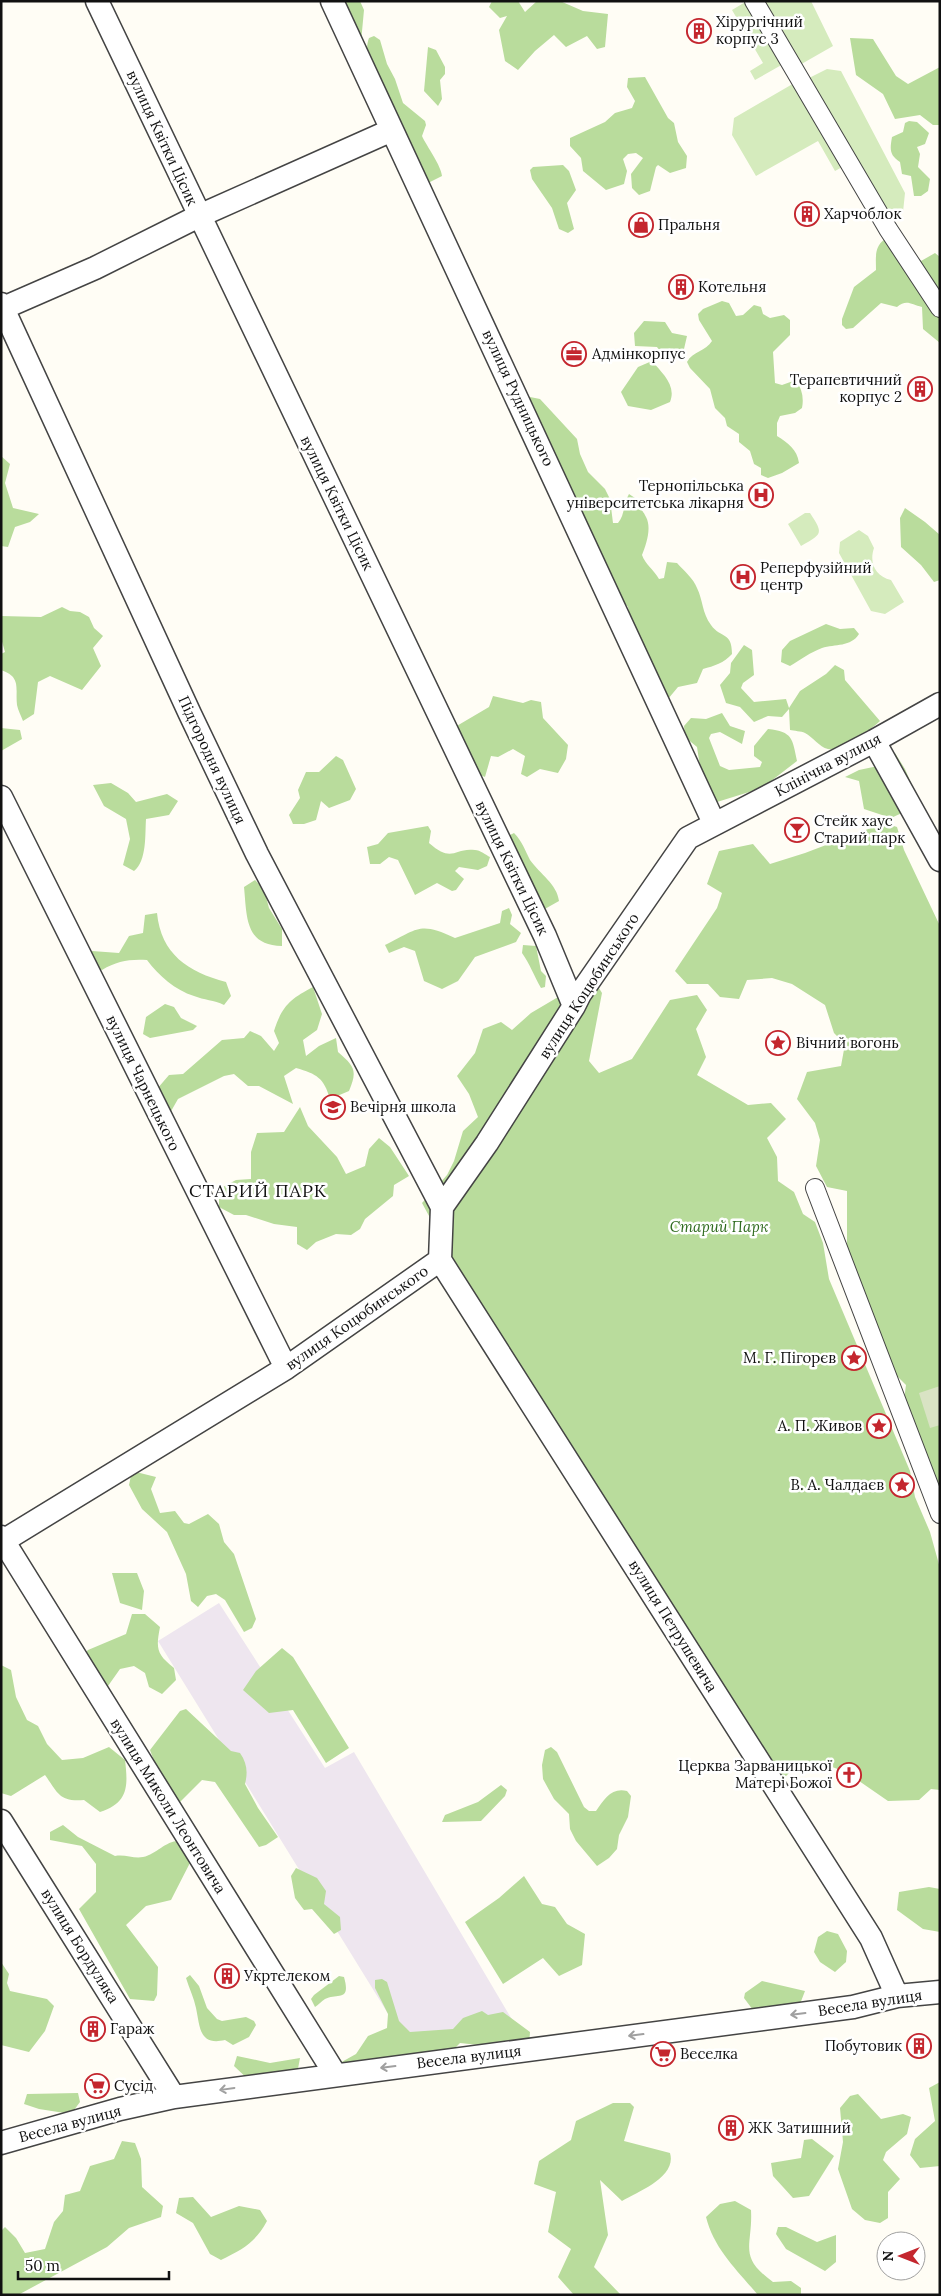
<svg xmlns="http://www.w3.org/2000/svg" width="941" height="2296" viewBox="0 0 941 2296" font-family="Lora,serif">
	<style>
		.industrial { fill: #eee6ef }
		.green { fill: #d5ebbd }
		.forest { fill: #b9dc9c }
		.cemetery { fill: #d9e3c4 }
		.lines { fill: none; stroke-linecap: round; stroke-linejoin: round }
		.pedestrian-casing { stroke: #444; stroke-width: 20 }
		.minor-casing { stroke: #444; stroke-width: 25 }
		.pedestrian { stroke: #fff; stroke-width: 18 }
		.minor { stroke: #fff; stroke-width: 22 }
		.oneway { stroke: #a0a0a0 }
		.labels { text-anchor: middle; stroke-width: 5; stroke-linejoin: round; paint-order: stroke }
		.poi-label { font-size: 15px; fill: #111; stroke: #fff; text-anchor: start }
		.street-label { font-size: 15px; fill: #111; stroke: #fff }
		.park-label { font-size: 15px; font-style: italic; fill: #2f6b1f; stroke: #fff }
		.quarter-label { font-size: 18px; letter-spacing: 1px; fill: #111; stroke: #fff }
	</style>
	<rect width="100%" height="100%" fill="#fffdf5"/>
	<path class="industrial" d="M219,1603L325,1768L354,1752L517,2028L408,2046L158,1641Z"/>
	<path class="green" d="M747,1L785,63L755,80L750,71L763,63L732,10Z
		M759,1H811L833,46L798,66Z
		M827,69L841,71L905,193L903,212L890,220L807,79Z
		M796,82L844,166L835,171L818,141L756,176L732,135L734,118Z
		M805,513H810C824,534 822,534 801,546L788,524Z
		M859,530L868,536L874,548C869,563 875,576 891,580L904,602L885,614L871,611L839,553L840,542Z"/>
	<path class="forest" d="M329,1H360L364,10L361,42Z
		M492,1H518L525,12L537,1H560L583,11L608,14L605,47L597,49L587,36L566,47L554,35L535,51L518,70L505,61L499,30L507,16L500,18L489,7Z
		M374,36L380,40L387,64L395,79L403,103L425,121L426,125L422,136C427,147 441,165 442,176L424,185L397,127L396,109L390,104C381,85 361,58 369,38Z
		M850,38L873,39L896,76L908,84L940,67V125H933L920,115L895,119L883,94L856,75Z
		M428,47L436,50L445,67V74L440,80L442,99L438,106L424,91Z
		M645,77L668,118L674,123L678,142L687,156L686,168L670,173L658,165L656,167L650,191L639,195L632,188L631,174L643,158L636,153L628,154L623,159L627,171L624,184L606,190L583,171L581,158L570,146V138L605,122L615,113L632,108L635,101L627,87L628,78Z
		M909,121L917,122L929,133L925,144L917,147L920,154L918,167L930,179L928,191L921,196H914L911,176L902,174L900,162C889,155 890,149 892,137L903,132L905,123Z
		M563,165L569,171L576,190L567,203L574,229L568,233L559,229L552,208L532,179L530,170L533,167Z
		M884,240C897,240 912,252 921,261L935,253L940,257V343L923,329L922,307C911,304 906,299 897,307L881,303L853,328L846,329L842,325V319L854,287L876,270C876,259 874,247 884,240Z
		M722,301L729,303L736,316L743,315L754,305L761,307L763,314L770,318L784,315L790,320V335L773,352L775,383L782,385L796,380C802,389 804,398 802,408L795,413L780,416L777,423V436C788,443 797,449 799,463L782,473L768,478L761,475V468L754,464L750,451L739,442V434L727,426L725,418L715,408L710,389L690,368L687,362C693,351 706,351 712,341L699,320L698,314L703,309Z
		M644,321L665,322L672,333L687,336L684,349L665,359L657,347L635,346L634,333Z
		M652,361C661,372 677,385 670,402L651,410L628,406L621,392L638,367Z
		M530,397L540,399L577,439L580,454L588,472L605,489L610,499L613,523H618C625,515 623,504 629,494L638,500C639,511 642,508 646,517C652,528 646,545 642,555C645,564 654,570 659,579L664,578L667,562L677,563C683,570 694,579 697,588C703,600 702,613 711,625C721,639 732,631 732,654C724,663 714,666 703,669L697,683L678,687L668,699L631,627L628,607L611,587L527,402Z
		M1,456L10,464L5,483L13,508L39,514L30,522L15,527L8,547L1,546Z
		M905,508L925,522L940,535V580L934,582L921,565L901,547L900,518Z
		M62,607L70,611L80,612L89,617L94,628L103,636L93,648L101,666L82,690L50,676L38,682L34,714L23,721C21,716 18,710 17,705C15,689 22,677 1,670V654L5,652L1,638V616L41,617Z
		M826,624L840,629L854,628L859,634C851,647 835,644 822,648C811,652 800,660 790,666L781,662L782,650L790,641Z
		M744,645L752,650L754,675L743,683L741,688L754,702L786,699L789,708L800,691L826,674L835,665L844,670L845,680L880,721C870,730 842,752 828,749C819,747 813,737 805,733C801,731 794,731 790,730L789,709L782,717L768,716L754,722L740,707L726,703L720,685L730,673L731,663Z
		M493,696L523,703L531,700L541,702L543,718L568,745L566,759L558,773L540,769L527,777L521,774L525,756L513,749L498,757L491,756L485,777L478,774L455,727L489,707Z
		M722,713L730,726L745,731L742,744L720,732L711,734L709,738L720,766L729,770L760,767L762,762L754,756V746L768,729C793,732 792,738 797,761L762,788L717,802L702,780L697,747L685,737L684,726L691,718L706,719Z
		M1,728L20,730L22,739L1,751Z
		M895,753L905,769L915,792L902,813L891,818L864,809L859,781L845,777L859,770L878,766Z
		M336,756L343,760L356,789L350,800L329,808L321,801L316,820L304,824H293L289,815L300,798L298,790L306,772H319Z
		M111,783L128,793L136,802L167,794L178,801L169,815L146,819C145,834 147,861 134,871L123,865L130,839L126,819L104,806L93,785Z
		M884,823L897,827L904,850L940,926V1515L903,1407L906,1385L888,1367L847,1293V1191L827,1187L816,1166L820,1140L815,1123L797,1099L807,1072L841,1066L845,1044L834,1033L825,1005L792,984L772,978L747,980L739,999L720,997L708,984H687L675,971L717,908L722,893L707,884L719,851L753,844L770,864L805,853Z
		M428,826L431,831L429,843C453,864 454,847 475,850C480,850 486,855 490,857L487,866L478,870L459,867L455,871L464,879L456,890L452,891L437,883L415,895L398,860L389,857L380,864H370L367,847L378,844L388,833Z
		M514,833C522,841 525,850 530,860C540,874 557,884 559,901L543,910L506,837Z
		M255,880L264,889L269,908L282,929V946C245,945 247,918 244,887Z
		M509,908L512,915L510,924L521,933L516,942L475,957L458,981L442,989L424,981L415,951L404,947L389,953L385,945C418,929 419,921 455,938L500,923L502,911Z
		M157,913C161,954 188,972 226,982L231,996L224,1005C214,1000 204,1000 194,996C175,990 159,976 147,960C129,959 117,961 102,970L88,965L92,951L119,953L129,936L143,933L145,915Z
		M523,945L536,946L541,971L546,976L545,987L541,988C534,976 530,964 522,953Z
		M592,977L602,993L589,1061L599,1073L632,1059L670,1000L697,995L707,1010L696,1029L706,1057L697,1075L748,1105L771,1103L786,1119L767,1138L777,1157L778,1181L794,1192L803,1214L815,1222L823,1243L829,1279L910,1471L915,1497L930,1532L940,1568V1790L931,1789L919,1800L888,1801L846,1772L821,1763L796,1766L781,1781L448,1251L422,1203L447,1175L454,1161L463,1131L478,1117L469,1094L457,1076L475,1053L483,1029L501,1022L512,1030L531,1013Z
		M313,987L322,1014L317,1030L303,1040L306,1056L319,1046L336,1038L338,1052C354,1066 358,1070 349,1091L330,1099C324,1078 317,1074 296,1068L284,1076L293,1104L259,1086H248L234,1074L224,1076L178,1099L170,1113L157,1089L169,1075L183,1074L222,1040L244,1038L250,1031L261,1036L274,1051L279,1043L274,1031C282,1006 290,999 313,987Z
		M165,1004L174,1007L181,1018L197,1026L193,1030L150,1038L143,1034L146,1017Z
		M300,1107L308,1126L337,1157L346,1174L365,1166L369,1149L379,1138L390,1147L409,1176L394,1185L393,1196L365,1219L360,1229L351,1235L336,1234L316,1242L307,1250L297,1244V1227L274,1224L246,1215H234L219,1207V1189L236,1180L251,1179V1152L257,1133L284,1132Z
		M132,1471L156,1477L151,1489L160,1513L175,1511L184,1523L189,1524L208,1514L219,1524L224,1542L234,1554L256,1619L252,1628L244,1632L225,1600L216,1594L207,1596L198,1607L191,1601L186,1574L167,1532L142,1509L129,1485Z
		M112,1573H137L144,1591L142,1610L120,1603Z
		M132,1614H145L160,1627C156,1648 156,1654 174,1668L176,1680L162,1694L149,1687L145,1673L134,1666L120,1669L108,1686L95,1690L78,1660L88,1650L126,1634Z
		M282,1648L293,1657L349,1748L326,1763L293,1710L269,1713L243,1690L256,1671Z
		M1,1665L11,1670L16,1697L27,1720L38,1726L47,1744L62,1760L83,1758L109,1747L125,1760C128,1785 129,1803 100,1812L84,1800C59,1802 58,1793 45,1775L11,1796L1,1793Z
		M186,1709L231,1751L240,1753C247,1763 248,1772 245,1784L258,1808L278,1837L266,1845L259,1847L215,1782L202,1780L178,1804L161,1779L150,1750L180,1711Z
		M551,1747L557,1752L584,1807L589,1811H596C604,1799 612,1787 627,1791L631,1796L628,1817L619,1835L617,1849L609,1858L597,1866L576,1841L570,1829L569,1814L554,1799L543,1779L542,1765L545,1750Z
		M501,1785L507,1790L505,1796L481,1821L442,1822L445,1815L478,1802Z
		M63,1825L78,1837L115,1856C125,1854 134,1859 143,1857C157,1854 166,1840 180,1841L193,1857L171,1900L146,1906L126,1925L158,1967L157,1995L154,2001L130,1999L79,1909L96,1892V1864L82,1846L50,1840V1832Z
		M296,1868L317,1878L326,1891L324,1904L340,1917L341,1930L334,1934L312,1909L304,1910L295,1898L291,1876Z
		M524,1876L542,1904L555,1907L567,1924L585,1934L582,1965L559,1976L543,1958L503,1984L465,1922L499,1898Z
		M929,1887L940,1889V1932L923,1929L897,1910L899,1892Z
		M827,1931L838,1934L847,1951L846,1962L835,1972L820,1962L814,1952L818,1937Z
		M1,1962L9,1974L7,1983L10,1991L47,1999L54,2006L45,2031L29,2052L1,2045Z
		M190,1975L199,1986L207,2008L217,2019L222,2021L246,2017L254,2021L256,2025L249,2037L233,2045L225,2040C199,2046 200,2027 196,2008C194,1998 189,1988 186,1978Z
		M339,1976L344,1977C351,2002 338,1993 325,1999C322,2001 318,2005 315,2007L311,1999L314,1995Z
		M382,1979L387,1982L399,2021L410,2032L453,2029L463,2018L482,2011L488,2015L503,2012L530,2032L529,2045L525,2050L460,2043L450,2053L422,2068L338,2064L356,2054L368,2036L387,2028L388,2014L375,1988V1980Z
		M762,1981L805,1991L800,2004L753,2010L744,1998L745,1993Z
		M237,2056L270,2063L300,2058L297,2074L252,2083L234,2066Z
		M940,2082V2166L920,2168L910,2155L915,2139L935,2121L929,2088Z
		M78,2093L80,2102L71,2114L39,2109L24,2104L27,2094Z
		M858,2094L881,2119L903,2114L911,2117L907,2134L886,2152L883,2160L900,2179L888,2192V2218L880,2223L865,2220L852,2209L838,2169L843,2142L840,2108L850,2096Z
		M613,2103H630L634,2107L624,2141L670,2153C677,2177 639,2191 622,2201L600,2180L608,2235L594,2267L621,2295H574L558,2277L571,2249L548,2232L556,2192L534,2184L539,2161L571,2140L576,2121Z
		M812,2139L834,2156L809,2196L793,2198L773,2176L771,2163L801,2158L804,2140Z
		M122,2141L135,2143L141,2159L142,2187L163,2206L161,2217L129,2228L107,2247L18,2295H1V2231L5,2227L16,2238L25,2253L45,2249L54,2222L63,2211L65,2195L80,2191L90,2166L114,2159Z
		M193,2197L211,2217L239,2206L260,2210L267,2221C255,2243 243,2249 221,2260L210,2254L193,2223L176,2213L179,2198Z
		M735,2201L751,2210C753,2246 737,2256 773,2282L791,2281L801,2288V2295H758C737,2270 714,2249 706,2217L720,2204Z
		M778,2227H786L817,2242L836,2235V2262L825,2271L786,2249L776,2234Z"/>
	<path class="cemetery" d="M940,1386V1425L930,1428L919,1393Z"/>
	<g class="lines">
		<defs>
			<path id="pedestrian" d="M754,1L888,229L940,308
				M815,1188L940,1514"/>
			<path id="minor" d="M97,1L545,936L574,1006
				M332,1L714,823
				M1,304L190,714L257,854L442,1207
				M1,309L95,268L199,216L392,130
				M874,741L940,860
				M1,797L286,1368
				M440,1260L871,1938L897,1996
				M1,1537L335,2074
				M3,1541L286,1368L440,1260L442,1207L487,1143L574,1006L580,994L688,838L874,741L940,704
				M1,1821L174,2097
				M1,2143L120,2109L174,2097L853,2007L897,1996L940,1992"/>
		</defs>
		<use href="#pedestrian" class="pedestrian-casing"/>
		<use href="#minor" class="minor-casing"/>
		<use href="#pedestrian" class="pedestrian"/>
		<use href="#minor" class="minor"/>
	</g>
	<defs><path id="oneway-shaft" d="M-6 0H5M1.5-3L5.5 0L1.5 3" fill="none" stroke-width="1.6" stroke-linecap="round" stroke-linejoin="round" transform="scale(1.25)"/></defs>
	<g class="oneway">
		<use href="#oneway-shaft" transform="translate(798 2014) rotate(173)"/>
		<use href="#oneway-shaft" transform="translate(636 2035) rotate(173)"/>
		<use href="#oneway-shaft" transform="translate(388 2067) rotate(173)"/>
		<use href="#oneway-shaft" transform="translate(227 2089) rotate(172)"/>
	</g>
	<defs>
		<symbol id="building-ring" viewBox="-11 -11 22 22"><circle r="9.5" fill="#fff" stroke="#c4262e" stroke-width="1.5"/><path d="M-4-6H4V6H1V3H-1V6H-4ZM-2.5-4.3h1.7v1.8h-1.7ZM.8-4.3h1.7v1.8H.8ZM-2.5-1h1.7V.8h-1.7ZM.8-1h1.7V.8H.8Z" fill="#c4262e"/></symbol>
		<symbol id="shop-ring" viewBox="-11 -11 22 22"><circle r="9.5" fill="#fff" stroke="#c4262e" stroke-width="1.5"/><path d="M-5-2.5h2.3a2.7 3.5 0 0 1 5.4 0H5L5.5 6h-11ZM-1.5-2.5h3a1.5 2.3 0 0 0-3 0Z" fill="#c4262e"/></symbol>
		<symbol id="office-ring" viewBox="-11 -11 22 22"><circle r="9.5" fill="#fff" stroke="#c4262e" stroke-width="1.5"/><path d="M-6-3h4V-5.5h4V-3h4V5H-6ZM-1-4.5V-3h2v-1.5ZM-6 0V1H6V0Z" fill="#c4262e"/></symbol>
		<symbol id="hospital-ring" viewBox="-11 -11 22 22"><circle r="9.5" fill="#fff" stroke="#c4262e" stroke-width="1.5"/><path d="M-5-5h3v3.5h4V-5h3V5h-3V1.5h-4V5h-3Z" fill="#c4262e"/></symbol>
		<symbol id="bar-ring" viewBox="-11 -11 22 22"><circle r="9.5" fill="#fff" stroke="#c4262e" stroke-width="1.5"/><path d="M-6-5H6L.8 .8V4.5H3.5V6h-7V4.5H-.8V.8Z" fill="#c4262e"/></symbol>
		<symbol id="sight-ring" viewBox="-11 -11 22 22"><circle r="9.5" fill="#fff" stroke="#c4262e" stroke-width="1.5"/><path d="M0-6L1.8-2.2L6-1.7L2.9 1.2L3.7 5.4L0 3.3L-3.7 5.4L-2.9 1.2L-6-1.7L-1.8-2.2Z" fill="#c4262e"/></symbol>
		<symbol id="school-ring" viewBox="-11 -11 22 22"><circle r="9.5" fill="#fff" stroke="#c4262e" stroke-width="1.5"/><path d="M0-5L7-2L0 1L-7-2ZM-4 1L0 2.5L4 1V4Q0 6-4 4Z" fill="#c4262e"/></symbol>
		<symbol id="church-ring" viewBox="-11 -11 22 22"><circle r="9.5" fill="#fff" stroke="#c4262e" stroke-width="1.5"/><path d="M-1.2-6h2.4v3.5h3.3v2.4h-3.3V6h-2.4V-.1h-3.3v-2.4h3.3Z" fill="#c4262e"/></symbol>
		<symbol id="supermarket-ring" viewBox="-11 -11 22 22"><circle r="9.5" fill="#fff" stroke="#c4262e" stroke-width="1.5"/><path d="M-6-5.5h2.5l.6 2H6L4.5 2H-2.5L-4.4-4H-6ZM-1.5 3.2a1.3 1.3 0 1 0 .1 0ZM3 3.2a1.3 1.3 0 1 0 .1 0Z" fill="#c4262e"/></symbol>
	</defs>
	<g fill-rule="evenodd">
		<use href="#building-ring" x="685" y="17" width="28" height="28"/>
		<use href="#building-ring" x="793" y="200" width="28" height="28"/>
		<use href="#shop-ring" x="627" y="211" width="28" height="28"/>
		<use href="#building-ring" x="667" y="273" width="28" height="28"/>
		<use href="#office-ring" x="560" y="340" width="28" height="28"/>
		<use href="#building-ring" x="906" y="375" width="28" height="28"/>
		<use href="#hospital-ring" x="747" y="481" width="28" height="28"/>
		<use href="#hospital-ring" x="729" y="563" width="28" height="28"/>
		<use href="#bar-ring" x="783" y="816" width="28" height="28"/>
		<use href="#sight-ring" x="764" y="1029" width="28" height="28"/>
		<use href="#school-ring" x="319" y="1093" width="28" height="28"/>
		<use href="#sight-ring" x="840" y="1344" width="28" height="28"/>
		<use href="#sight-ring" x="865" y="1412" width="28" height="28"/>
		<use href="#sight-ring" x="888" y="1471" width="28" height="28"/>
		<use href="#church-ring" x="835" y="1761" width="28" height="28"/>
		<use href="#building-ring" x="213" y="1962" width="28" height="28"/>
		<use href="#building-ring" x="79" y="2015" width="28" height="28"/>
		<use href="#building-ring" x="905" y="2032" width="28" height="28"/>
		<use href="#supermarket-ring" x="649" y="2040" width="28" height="28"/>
		<use href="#supermarket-ring" x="83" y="2072" width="28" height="28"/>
		<use href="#building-ring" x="717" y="2114" width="28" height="28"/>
	</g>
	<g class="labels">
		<g class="poi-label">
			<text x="716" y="27">Хірургічний<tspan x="716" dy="17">корпус 3</tspan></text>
			<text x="824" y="219">Харчоблок</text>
			<text x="658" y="230">Пральня</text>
			<text x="698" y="292">Котельня</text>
			<text x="592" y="359">Адмінкорпус</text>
			<text x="902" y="385" text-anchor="end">Терапевтичний<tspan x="902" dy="17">корпус 2</tspan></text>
			<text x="744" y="491" text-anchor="end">Тернопільська<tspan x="744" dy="17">університетська лікарня</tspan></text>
			<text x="760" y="573">Реперфузійний<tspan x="760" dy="17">центр</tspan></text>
			<text x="814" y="826">Стейк хаус<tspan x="814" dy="17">Старий парк</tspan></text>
			<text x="796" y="1048">Вічний вогонь</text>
			<text x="350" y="1112">Вечірня школа</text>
			<text x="836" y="1363" text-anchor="end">М. Г. Пігорєв</text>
			<text x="862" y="1431" text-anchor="end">А. П. Живов</text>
			<text x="884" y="1490" text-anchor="end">В. А. Чалдаєв</text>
			<text x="832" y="1771" text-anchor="end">Церква Зарваницької<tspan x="832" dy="17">Матері Божої</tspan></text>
			<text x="244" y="1981">Укртелеком</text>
			<text x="110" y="2034">Гараж</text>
			<text x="902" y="2051" text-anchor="end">Побутовик</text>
			<text x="680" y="2059">Веселка</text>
			<text x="114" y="2091">Сусід</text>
			<text x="748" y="2133">ЖК Затишний</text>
		</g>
		<g class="street-label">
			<text transform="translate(162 138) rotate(65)" y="5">вулиця Квітки Цісик</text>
			<text transform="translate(518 398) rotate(65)" y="5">вулиця Рудницького</text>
			<text transform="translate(337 503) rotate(64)" y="5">вулиця Квітки Цісик</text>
			<text transform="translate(212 760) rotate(65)" y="5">Підгородня вулиця</text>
			<text transform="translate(828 765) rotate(-28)" y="5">Клінічна вулиця</text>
			<text transform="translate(512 868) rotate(64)" y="5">вулиця Квітки Цісик</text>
			<text transform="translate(589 986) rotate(-57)" y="5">вулиця Коцюбинського</text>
			<text transform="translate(143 1083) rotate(64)" y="5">вулиця Чарнецького</text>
			<text transform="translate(357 1318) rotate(-35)" y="5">вулиця Коцюбинського</text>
			<text transform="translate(673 1626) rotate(58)" y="5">вулиця Петрушевича</text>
			<text transform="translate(168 1806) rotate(58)" y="5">вулиця Миколи Леонтовича</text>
			<text transform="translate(80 1946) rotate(58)" y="5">вулиця Бордуляка</text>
			<text transform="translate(870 2003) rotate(-9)" y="5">Весела вулиця</text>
			<text transform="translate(469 2057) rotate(-7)" y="5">Весела вулиця</text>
			<text transform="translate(70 2124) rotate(-15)" y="5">Весела вулиця</text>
		</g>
		<g class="park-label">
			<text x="719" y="1232">Старий Парк</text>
		</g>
		<g class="quarter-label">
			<text x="258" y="1197">СТАРИЙ ПАРК</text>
		</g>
	</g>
	<rect width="941" height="2296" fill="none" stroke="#111111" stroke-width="5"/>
	<g transform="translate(901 2256) rotate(270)"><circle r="24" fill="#ffffff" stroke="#a0a0a0"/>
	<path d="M0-4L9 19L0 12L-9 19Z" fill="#c4262e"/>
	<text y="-8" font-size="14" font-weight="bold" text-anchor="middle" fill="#111111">N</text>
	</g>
	<path d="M18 2271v8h151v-8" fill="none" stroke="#111111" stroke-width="2.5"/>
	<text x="25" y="2271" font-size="15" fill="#111111" stroke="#ffffff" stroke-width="4" paint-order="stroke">50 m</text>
</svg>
